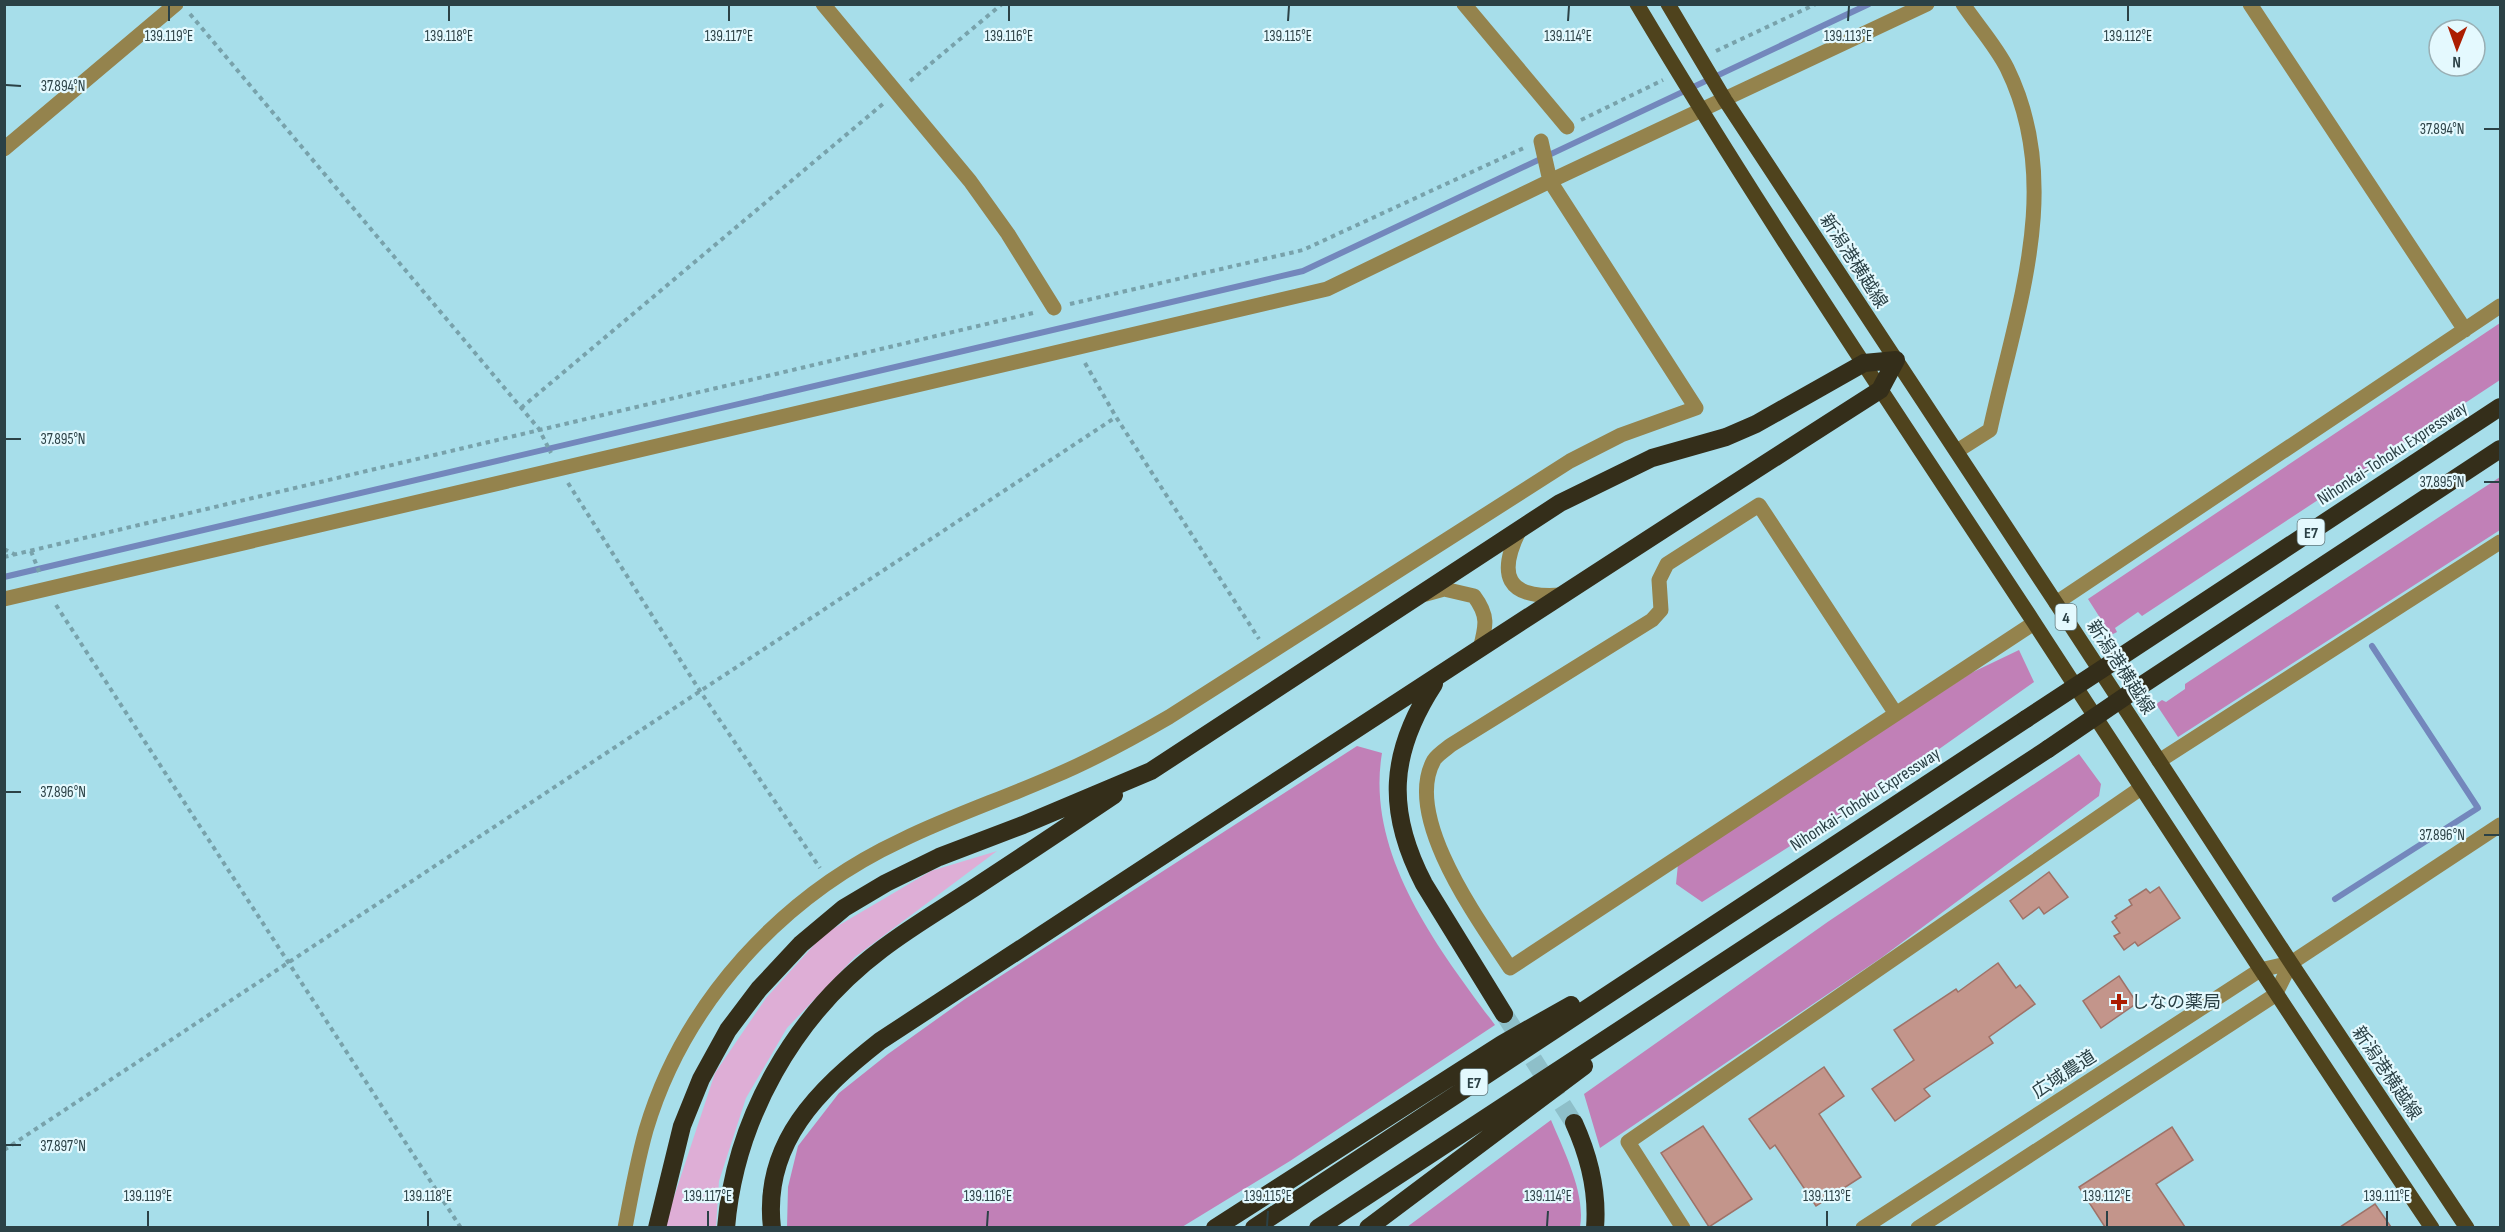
<svg xmlns="http://www.w3.org/2000/svg" width="2505" height="1232" viewBox="0 0 2505 1232" font-family="'Sofia Sans Condensed','Noto Sans JP',sans-serif">
	<style>
		.green { fill: #deaed6 }
		.forest { fill: #c180b7 }
		.lines { fill: none; stroke-linecap: round; stroke-linejoin: round }
		.stream { stroke: #7387bc; stroke-width: 6 }
		.building { fill: #c3958b; stroke: #9e7268; stroke-width: 1.5 }
		.highway-tunnel { stroke: #8ebfc9; stroke-width: 18; stroke-dasharray: 18 9; stroke-linecap: butt }
		.path { stroke: #78a2ab; stroke-width: 4; stroke-dasharray: 4.5 4.5; stroke-linecap: butt }
		.minor { stroke: #94834d; stroke-width: 15 }
		.major { stroke: #4f431d; stroke-width: 15 }
		.highway { stroke: #342e1a; stroke-width: 18 }
		.highway-bridge { stroke: #342e1a; stroke-width: 18 }
		.ticks { fill: none; stroke: #2b4146; stroke-width: 2 }
		.poi-dot { fill: #ac1d01; stroke: #e4f9fe; stroke-width: 2 }
		.labels { text-anchor: middle; stroke-width: 4.5; stroke-linejoin: round; paint-order: stroke }
		.shield { fill: #e4f9fe; stroke: #62787d; stroke-width: 1.5 }
		.shield-label { font-size: 16px; font-weight: bold; fill: #2b4146 }
		.street-label { font-size: 18px; fill: #2b4146; stroke: #e4f9fe }
		.poi-label { font-size: 18px; fill: #2b4146; stroke: #e4f9fe; text-anchor: start }
		.ticks-label { font-size: 15px; text-anchor: middle; fill: #2b4146; stroke: #e4f9fe; stroke-width: 4.5; stroke-linejoin: round; paint-order: stroke }
	</style>
	<rect width="100%" height="100%" fill="#a7deea"/>
	<path class="green" d="M997,851L855,957L787,1028L746,1098L719,1181L716,1227L665,1228L670,1209L715,1073L766,998L824,934L931,871Z"/>
	<path class="forest" d="M2500,323V380L2142,616L2138,612L2115,628L2117,632L2111,635L2088,599Z
		M2500,477V530L2178,737L2156,704L2162,700L2166,702L2185,689V684Z
		M2019,650L2034,682L1908,771L1702,902L1676,884L1678,864L1971,673Z
		M1357,746L1382,753C1365,854 1438,948 1495,1025L1290,1161L1182,1227H787L788,1187L798,1146L839,1093L888,1054L965,999Z
		M2079,754L2101,784L2099,796L1881,958L1600,1148L1584,1094L1829,921Z
		M1551,1120C1564,1151 1586,1194 1580,1227H1407Z"/>
	<g class="lines">
		<path class="stream" d="M4,577L1303,271L1869,4
			M2335,899L2478,808L2372,646"/>
	</g>
	<path class="building" d="M2049,872L2068,897L2044,914L2039,907L2023,919L2010,901Z
		M2159,887L2180,918L2138,946L2135,942L2124,950L2114,936L2120,933L2112,922L2117,918L2115,916L2132,905L2129,900L2146,889L2150,893Z
		M1998,963L2016,988L2020,985L2035,1004L1989,1037L1993,1043L1924,1089L1930,1096L1895,1121L1872,1089L1914,1060L1894,1030L1956,989L1958,992Z
		M2119,976L2137,1003L2101,1028L2083,1001Z
		M1824,1067L1844,1096L1819,1114L1861,1177L1816,1206L1775,1145L1770,1149L1749,1119Z
		M1703,1126L1752,1199L1709,1227L1661,1153Z
		M2172,1127L2193,1160L2156,1184L2185,1227H2105L2079,1187Z
		M2375,1204L2391,1227H2340Z"/>
	<g class="lines">
		<path class="highway-tunnel" d="M1504,1014L1574,1123"/>
		<path class="path" d="M190,14L539,429L551,453
			M1716,51L1816,4
			M910,81L1002,4
			M1581,120L1663,80
			M1070,304L1303,250L1526,147
			M1085,363L1116,417L1259,639
			M521,408L884,103
			M568,483L700,691L820,868
			M4,549L14,554
			M31,551L40,574
			M4,557L1037,312
			M56,605L461,1228
			M4,1150L1116,417"/>
		<path class="minor" d="M823,4L970,181L1008,234L1054,308
			M1464,4L1567,127
			M2250,4L2465,330
			M4,149L176,4
			M1957,451L1990,430C2016,310 2065,186 2007,68C1996,46 1977,25 1963,4
			M1520,529C1497,575 1506,599 1561,595
			M1426,594L1444,589L1474,596C1489,616 1486,626 1480,649
			M4,599L1327,289L1550,181L1927,4
			M2056,603L2500,306
			M1896,714L1759,505L1667,564L1659,580L1661,610L1652,620L1451,745C1446,749 1437,755 1434,760C1402,817 1480,922 1510,968L2034,623
			M2159,761L2500,542
			M625,1228C631,1195 637,1162 646,1130C684,1002 782,896 902,840C951,816 1002,799 1052,777C1093,760 1131,739 1169,717L1570,461L1621,435L1696,408L1550,181L1541,141
			M1683,1228L1628,1142L2141,788
			M1863,1228L2260,970L2291,963L2500,825
			M1918,1228L2275,995L2291,963"/>
		<path class="major" d="M1637,4C1762,214 1899,417 2033,621C2165,824 2297,1027 2432,1228
			M1668,4L1725,100L2056,603L2291,963L2467,1228"/>
		<path class="highway" d="M2122,656L2500,407
			M1434,684C1389,753 1386,811 1424,884L1504,1014
			M2139,687L2500,449
			M1574,1123C1589,1156 1598,1191 1595,1228
			M657,1228L682,1126L701,1079L728,1030L759,989L801,944L844,908L886,883L939,857L1023,825L1151,771L1560,503L1652,458L1726,437L1756,424L1864,363L1896,360L1880,390C1545,604 1213,823 880,1041C819,1089 762,1143 772,1228
			M726,1228C735,1119 794,1015 882,949C912,926 945,907 977,886C1023,856 1068,826 1114,795
			M1215,1228L1502,1044L1571,1005
			M1254,1228L2026,719
			M1318,1228L2048,749
			M1368,1228L1584,1066"/>
		<path class="highway-bridge" d="M2026,719L2122,656
			M2048,749L2139,687"/>
	</g>
	<path class="ticks" d="M169,21V6M449,21V6M729,21V6M1009,21V6M1288,21L1289,6M1568,21L1569,6M1848,21L1849,6M2128,21V6M6,85L21,86M2484,129H2499M6,439H21M2484,482H2499M6,792H21M2484,835H2499M6,1145H21M148,1226V1211M428,1226V1211M708,1226V1211M987,1226L988,1211M1267,1226L1268,1211M1547,1226L1548,1211M1827,1226V1211M2107,1226V1211M2387,1226V1211"/>
	<path class="poi-dot" d="M2116 993h6v6h6v6h-6v6h-6v-6h-6v-6h6z"/>
	<g class="labels">
		<g class="shield">
			<rect x="2297.5" y="519" width="27" height="26" rx="4.5"/>
			<rect x="2055.5" y="604" width="21" height="26" rx="4.5"/>
			<rect x="1460.5" y="1069" width="27" height="26" rx="4.5"/>
		</g>
		<g class="shield-label">
			<text x="2311" y="538">E7</text>
			<text x="2066" y="623">4</text>
			<text x="1474" y="1088">E7</text>
		</g>
		<g class="street-label">
			<text transform="translate(1854 261) rotate(57)" y="6">新潟港横越線</text>
			<text transform="translate(2392 453) rotate(-33)" y="6">Nihonkai-Tohoku Expressway</text>
			<text transform="translate(2121 667) rotate(57)" y="6">新潟港横越線</text>
			<text transform="translate(1865 799) rotate(-33)" y="6">Nihonkai-Tohoku Expressway</text>
			<text transform="translate(2387 1073) rotate(56)" y="6">新潟港横越線</text>
			<text transform="translate(2064 1074) rotate(-33)" y="6">広域農道</text>
		</g>
		<g class="poi-label">
			<text x="2131" y="1008">しなの薬局</text>
		</g>
	</g>
	<g class="ticks-label">
		<text x="169" y="41">139.119°E</text>
		<text x="449" y="41">139.118°E</text>
		<text x="729" y="41">139.117°E</text>
		<text x="1009" y="41">139.116°E</text>
		<text x="1288" y="41">139.115°E</text>
		<text x="1568" y="41">139.114°E</text>
		<text x="1848" y="41">139.113°E</text>
		<text x="2128" y="41">139.112°E</text>
		<text x="63" y="91">37.894°N</text>
		<text x="2442" y="134">37.894°N</text>
		<text x="63" y="444">37.895°N</text>
		<text x="2442" y="487">37.895°N</text>
		<text x="63" y="797">37.896°N</text>
		<text x="2442" y="840">37.896°N</text>
		<text x="63" y="1151">37.897°N</text>
		<text x="148" y="1201">139.119°E</text>
		<text x="428" y="1201">139.118°E</text>
		<text x="708" y="1201">139.117°E</text>
		<text x="988" y="1201">139.116°E</text>
		<text x="1268" y="1201">139.115°E</text>
		<text x="1548" y="1201">139.114°E</text>
		<text x="1827" y="1201">139.113°E</text>
		<text x="2107" y="1201">139.112°E</text>
		<text x="2387" y="1201">139.111°E</text>
	</g>
	<rect width="2505" height="1232" fill="none" stroke="#2b4146" stroke-width="12"/>
	<g transform="translate(2457 48) rotate(181)"><circle r="28" fill="#e4f9fe" stroke="#9aafb4" stroke-width="1.5"/>
	<path d="M0-4.5L10 22L0 15L-10 22Z" fill="#ac1d01"/>
	<text y="-9" font-size="16" font-weight="bold" text-anchor="middle" fill="#2b4146">N</text>
	</g>
</svg>
